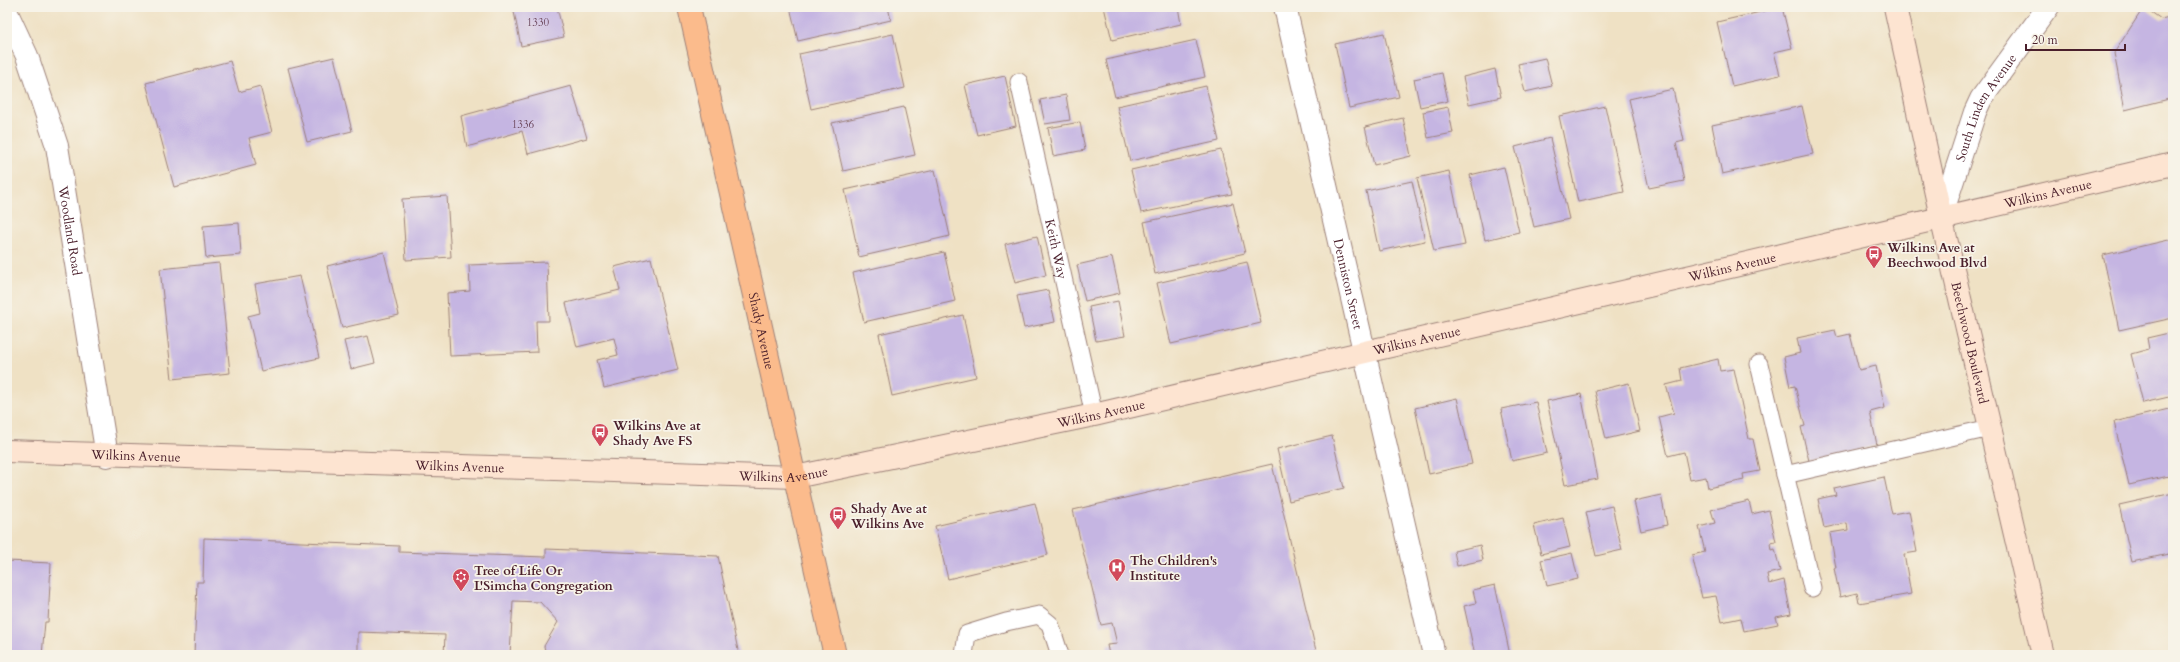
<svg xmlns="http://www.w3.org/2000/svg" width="2180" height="662" viewBox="0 0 2180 662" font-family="Cardo,serif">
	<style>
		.building { fill: #c5b5e2 }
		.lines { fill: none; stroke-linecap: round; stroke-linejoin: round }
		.service-casing { stroke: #9c8078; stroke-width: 19 }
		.minor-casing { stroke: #9c8078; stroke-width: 24 }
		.tertiary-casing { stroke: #9c8078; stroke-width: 24 }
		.secondary-casing { stroke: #9c8078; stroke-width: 24 }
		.primary-casing { stroke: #9c8078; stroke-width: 24 }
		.service { stroke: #fff; stroke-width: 17 }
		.minor { stroke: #fff; stroke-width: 22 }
		.tertiary { stroke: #fff; stroke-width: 22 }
		.secondary { stroke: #fde4d1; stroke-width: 22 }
		.primary { stroke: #fbbb8c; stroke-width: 22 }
		.labels { text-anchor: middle; stroke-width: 3.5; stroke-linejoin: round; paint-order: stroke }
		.number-label { font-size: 11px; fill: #694459 }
		.street-label { font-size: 13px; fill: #4a1f2b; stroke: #f7f3e8 }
		.poi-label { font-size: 13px; font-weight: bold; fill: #4a1f2b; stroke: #f7f3e8; text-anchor: start }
	</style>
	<rect width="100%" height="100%" fill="#f7f3e8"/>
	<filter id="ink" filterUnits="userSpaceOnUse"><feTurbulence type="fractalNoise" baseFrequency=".025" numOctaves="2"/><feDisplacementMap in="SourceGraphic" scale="8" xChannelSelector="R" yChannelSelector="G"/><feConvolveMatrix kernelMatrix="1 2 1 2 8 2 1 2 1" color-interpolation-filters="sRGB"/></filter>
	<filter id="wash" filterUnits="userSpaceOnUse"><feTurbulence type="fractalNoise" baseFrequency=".012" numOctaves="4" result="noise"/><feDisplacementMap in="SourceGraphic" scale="16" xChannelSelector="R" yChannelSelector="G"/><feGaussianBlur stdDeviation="0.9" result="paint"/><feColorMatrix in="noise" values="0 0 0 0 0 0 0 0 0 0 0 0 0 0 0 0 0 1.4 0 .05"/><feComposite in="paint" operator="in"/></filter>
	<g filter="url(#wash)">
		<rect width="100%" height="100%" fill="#efe1c4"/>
		<g id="blocks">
			<path class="building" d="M513,7H557L564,37L521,46Z
				M790,7H888L891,20L798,41Z
				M1104,7H1178L1181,24L1112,40Z
				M1782,7L1792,48L1774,52L1780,75L1732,86L1717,22Z
				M2144,7L2161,19L2173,16V98L2125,110L2114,53Z
				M1384,33L1399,97L1349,108L1335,44Z
				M893,34L905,88L811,109L799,54Z
				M1196,40L1205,77L1115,97L1106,60Z
				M334,57L352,131L307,142L288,68Z
				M1545,58L1552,86L1525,92L1518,64Z
				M230,61L239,92L260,86L272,132L249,138L256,165L174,187L146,83Z
				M1495,69L1501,97L1469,104L1463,77Z
				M1442,73L1448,101L1420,107L1414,79Z
				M1005,76L1016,126L977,135L965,85Z
				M571,86L587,138L528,154L522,131L467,147L461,116Z
				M1206,86L1219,141L1130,161L1117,106Z
				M1673,89L1684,141L1676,143L1684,181L1649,188L1629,99Z
				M1066,95L1070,120L1045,124L1040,100Z
				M1605,106L1624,192L1578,202L1559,116Z
				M1802,106L1813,154L1722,174L1712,125Z
				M904,107L915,155L843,171L832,123Z
				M1448,107L1453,133L1428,138L1423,112Z
				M1403,118L1411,156L1374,165L1365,127Z
				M1080,122L1085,150L1053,156L1048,128Z
				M1550,138L1569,219L1534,227L1515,147Z
				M1221,150L1232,194L1141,213L1131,170Z
				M1504,167L1519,232L1485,240L1470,175Z
				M935,170L950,236L859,257L845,190Z
				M1449,171L1465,245L1434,251L1417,178Z
				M1412,181L1425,241L1379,251L1366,191Z
				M447,196L451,257L406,260L402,199Z
				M1233,203L1245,253L1155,274L1144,222Z
				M239,223L241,255L206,258L203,226Z
				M1037,236L1046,275L1015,283L1005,244Z
				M2173,239V318L2119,330L2103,255Z
				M384,252L399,315L342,328L327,266Z
				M944,252L955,301L864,322L853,273Z
				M1112,257L1120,293L1085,301L1077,265Z
				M651,258L678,370L604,388L597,360L618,355L614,338L577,347L566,303L620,290L614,267Z
				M547,262L549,321H536L537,352L450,356L447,293L470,291L469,265Z
				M1247,262L1261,323L1171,344L1157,283Z
				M219,263L230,373L172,379L160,269Z
				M300,276L319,358L261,371L248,316L260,313L255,284Z
				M1048,290L1055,322L1024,328L1017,296Z
				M1118,301L1125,336L1096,341L1089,307Z
				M963,315L976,377L892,396L879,334Z
				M1835,330L1837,337L1850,334L1859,370L1876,366L1885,408L1870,412L1877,445L1809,461L1801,427L1805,426L1795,386L1790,387L1784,357L1800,353L1797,338Z
				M2173,332V396L2143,403L2131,354L2149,349L2147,338Z
				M368,336L375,363L351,369L344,341Z
				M1718,359L1720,371L1734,369L1749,439H1753L1760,471L1743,474L1744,480L1708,488L1706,477L1690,480L1684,452L1668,456L1659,417L1674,413L1666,385L1682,381L1680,368Z
				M1629,383L1640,431L1606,439L1595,391Z
				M1581,394L1598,479L1565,485L1547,401Z
				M1457,398L1472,464L1429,474L1415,408Z
				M1536,402L1547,453L1512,461L1501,409Z
				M2173,408V475L2129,485L2114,422Z
				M1332,436L1344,488L1289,501L1277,449Z
				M1272,464L1317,655H1109L1107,645L1117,644L1112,623L1101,625L1073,510Z
				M1884,477L1892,514L1909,511L1917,552L1904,554L1911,594L1859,603L1857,593L1840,597L1834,568H1836L1830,533L1848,530L1847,523L1824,528L1818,499L1836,495L1834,488Z
				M2173,493V553L2132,562L2119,505Z
				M1661,495L1667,525L1641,531L1634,501Z
				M1749,501L1752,514L1769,510L1776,542L1770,543L1771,550L1775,549L1780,571L1767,574L1769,584L1784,580L1791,614L1776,617L1778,624L1744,631L1741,618L1722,622L1716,596L1702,598L1692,555L1705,552L1699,527L1715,523L1711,510Z
				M1035,503L1048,555L948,579L935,526Z
				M1612,506L1622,550L1596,556L1586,512Z
				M1563,518L1570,547L1541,554L1534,525Z
				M204,538L399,546V552L546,557V549L718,556L739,655H546L544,646L558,622L540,602L513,601L510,655H444L445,635L358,632V655H194L197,582H203Z
				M1480,545L1483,560L1457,566L1454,551Z
				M1572,553L1578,579L1547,586L1541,560Z
				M7,561L51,563L48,622H45L42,655H7Z
				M1495,585L1510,655H1475L1464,606L1476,603L1473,590Z"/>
		</g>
	</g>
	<g filter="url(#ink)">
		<use href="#blocks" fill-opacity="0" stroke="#9c8078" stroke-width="1"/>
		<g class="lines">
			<defs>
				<g id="service">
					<path id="s1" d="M1019,82L1094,415"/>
					<path d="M1759,364L1812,588"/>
					<path d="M1785,475L1990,428"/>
					<path d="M964,655L967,634L1006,622L1039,615L1050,624L1060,655"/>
				</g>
				<g id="minor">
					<path id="s2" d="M1285,7L1434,655"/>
					<path id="s3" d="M7,13L27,56L57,146L107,456"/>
				</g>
				<g id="tertiary">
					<path id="s4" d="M1941,217L1975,112L1981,99L2048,7"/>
				</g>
				<g id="secondary">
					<path id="s5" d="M1895,7L1941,217L2043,655"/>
					<path id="s6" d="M7,451L795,477L1094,415L2173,164"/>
				</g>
				<g id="primary">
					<path id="s7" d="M689,7L835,655"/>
				</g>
			</defs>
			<use href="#service" class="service-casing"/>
			<use href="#minor" class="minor-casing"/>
			<use href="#tertiary" class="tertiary-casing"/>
			<use href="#secondary" class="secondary-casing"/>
			<use href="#primary" class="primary-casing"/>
			<use href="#service" class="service"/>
			<use href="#minor" class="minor"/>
			<use href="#tertiary" class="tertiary"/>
			<use href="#secondary" class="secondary"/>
			<use href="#primary" class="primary"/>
		</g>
	</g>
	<defs>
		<symbol id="bus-pin" viewBox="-11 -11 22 30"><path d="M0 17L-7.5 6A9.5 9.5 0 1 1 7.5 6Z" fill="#d1495b" stroke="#f7f3e8"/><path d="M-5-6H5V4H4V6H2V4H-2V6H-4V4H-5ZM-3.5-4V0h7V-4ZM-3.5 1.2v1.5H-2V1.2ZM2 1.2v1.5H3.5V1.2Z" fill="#fff"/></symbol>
		<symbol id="hospital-pin" viewBox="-11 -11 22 30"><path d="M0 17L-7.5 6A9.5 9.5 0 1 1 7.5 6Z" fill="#d1495b" stroke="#f7f3e8"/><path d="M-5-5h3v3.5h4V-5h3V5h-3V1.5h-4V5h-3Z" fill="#fff"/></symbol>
		<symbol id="synagogue-pin" viewBox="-11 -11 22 30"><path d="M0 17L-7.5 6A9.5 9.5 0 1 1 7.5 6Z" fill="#d1495b" stroke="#f7f3e8"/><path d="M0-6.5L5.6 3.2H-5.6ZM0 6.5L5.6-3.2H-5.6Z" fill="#fff"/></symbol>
	</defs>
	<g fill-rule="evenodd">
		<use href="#bus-pin" x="1864" y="244" width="20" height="27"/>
		<use href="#bus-pin" x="590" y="422" width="20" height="27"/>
		<use href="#bus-pin" x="828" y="505" width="20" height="27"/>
		<use href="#hospital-pin" x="1107" y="557" width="20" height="27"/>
		<use href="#synagogue-pin" x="451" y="567" width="20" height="27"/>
	</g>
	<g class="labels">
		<g class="number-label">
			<text x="538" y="26">1330</text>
			<text x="523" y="128">1336</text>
		</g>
		<g class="street-label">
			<text dy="5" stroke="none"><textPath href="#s4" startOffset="119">South Linden Avenue</textPath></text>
			<text dy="5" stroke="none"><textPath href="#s6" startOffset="2073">Wilkins Avenue</textPath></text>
			<text dy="5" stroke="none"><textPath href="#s3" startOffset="228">Woodland Road</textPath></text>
			<text dy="5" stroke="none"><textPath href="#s1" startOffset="171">Keith Way</textPath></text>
			<text dy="5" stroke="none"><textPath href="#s6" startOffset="1749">Wilkins Avenue</textPath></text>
			<text dy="5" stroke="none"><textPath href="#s2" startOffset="284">Denniston Street</textPath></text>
			<text dy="5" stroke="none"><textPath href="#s7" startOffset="332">Shady Avenue</textPath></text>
			<text dy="5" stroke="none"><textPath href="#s6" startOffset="1425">Wilkins Avenue</textPath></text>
			<text dy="5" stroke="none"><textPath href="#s5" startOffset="344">Beechwood Boulevard</textPath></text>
			<text dy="5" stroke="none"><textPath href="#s6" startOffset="1101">Wilkins Avenue</textPath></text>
			<text dy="5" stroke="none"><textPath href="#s6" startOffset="129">Wilkins Avenue</textPath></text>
			<text dy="5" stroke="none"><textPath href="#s6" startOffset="453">Wilkins Avenue</textPath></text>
			<text dy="5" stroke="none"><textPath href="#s6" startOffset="777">Wilkins Avenue</textPath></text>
		</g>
		<g class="poi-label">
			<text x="1887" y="252">Wilkins Ave at<tspan x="1887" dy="15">Beechwood Blvd</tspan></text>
			<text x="613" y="430">Wilkins Ave at<tspan x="613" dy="15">Shady Ave FS</tspan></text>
			<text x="851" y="513">Shady Ave at<tspan x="851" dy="15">Wilkins Ave</tspan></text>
			<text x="1130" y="565">The Children's<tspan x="1130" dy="15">Institute</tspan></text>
			<text x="474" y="575">Tree of Life Or<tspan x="474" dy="15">L'Simcha Congregation</tspan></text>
		</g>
	</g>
	<rect width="2180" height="662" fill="none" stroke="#f7f3e8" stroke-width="24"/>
	<path d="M2026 44v6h99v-6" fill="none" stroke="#4a1f2b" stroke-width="2"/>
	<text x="2032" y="44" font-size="12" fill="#4a1f2b" stroke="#f7f3e8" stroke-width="3" paint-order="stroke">20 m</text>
</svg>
